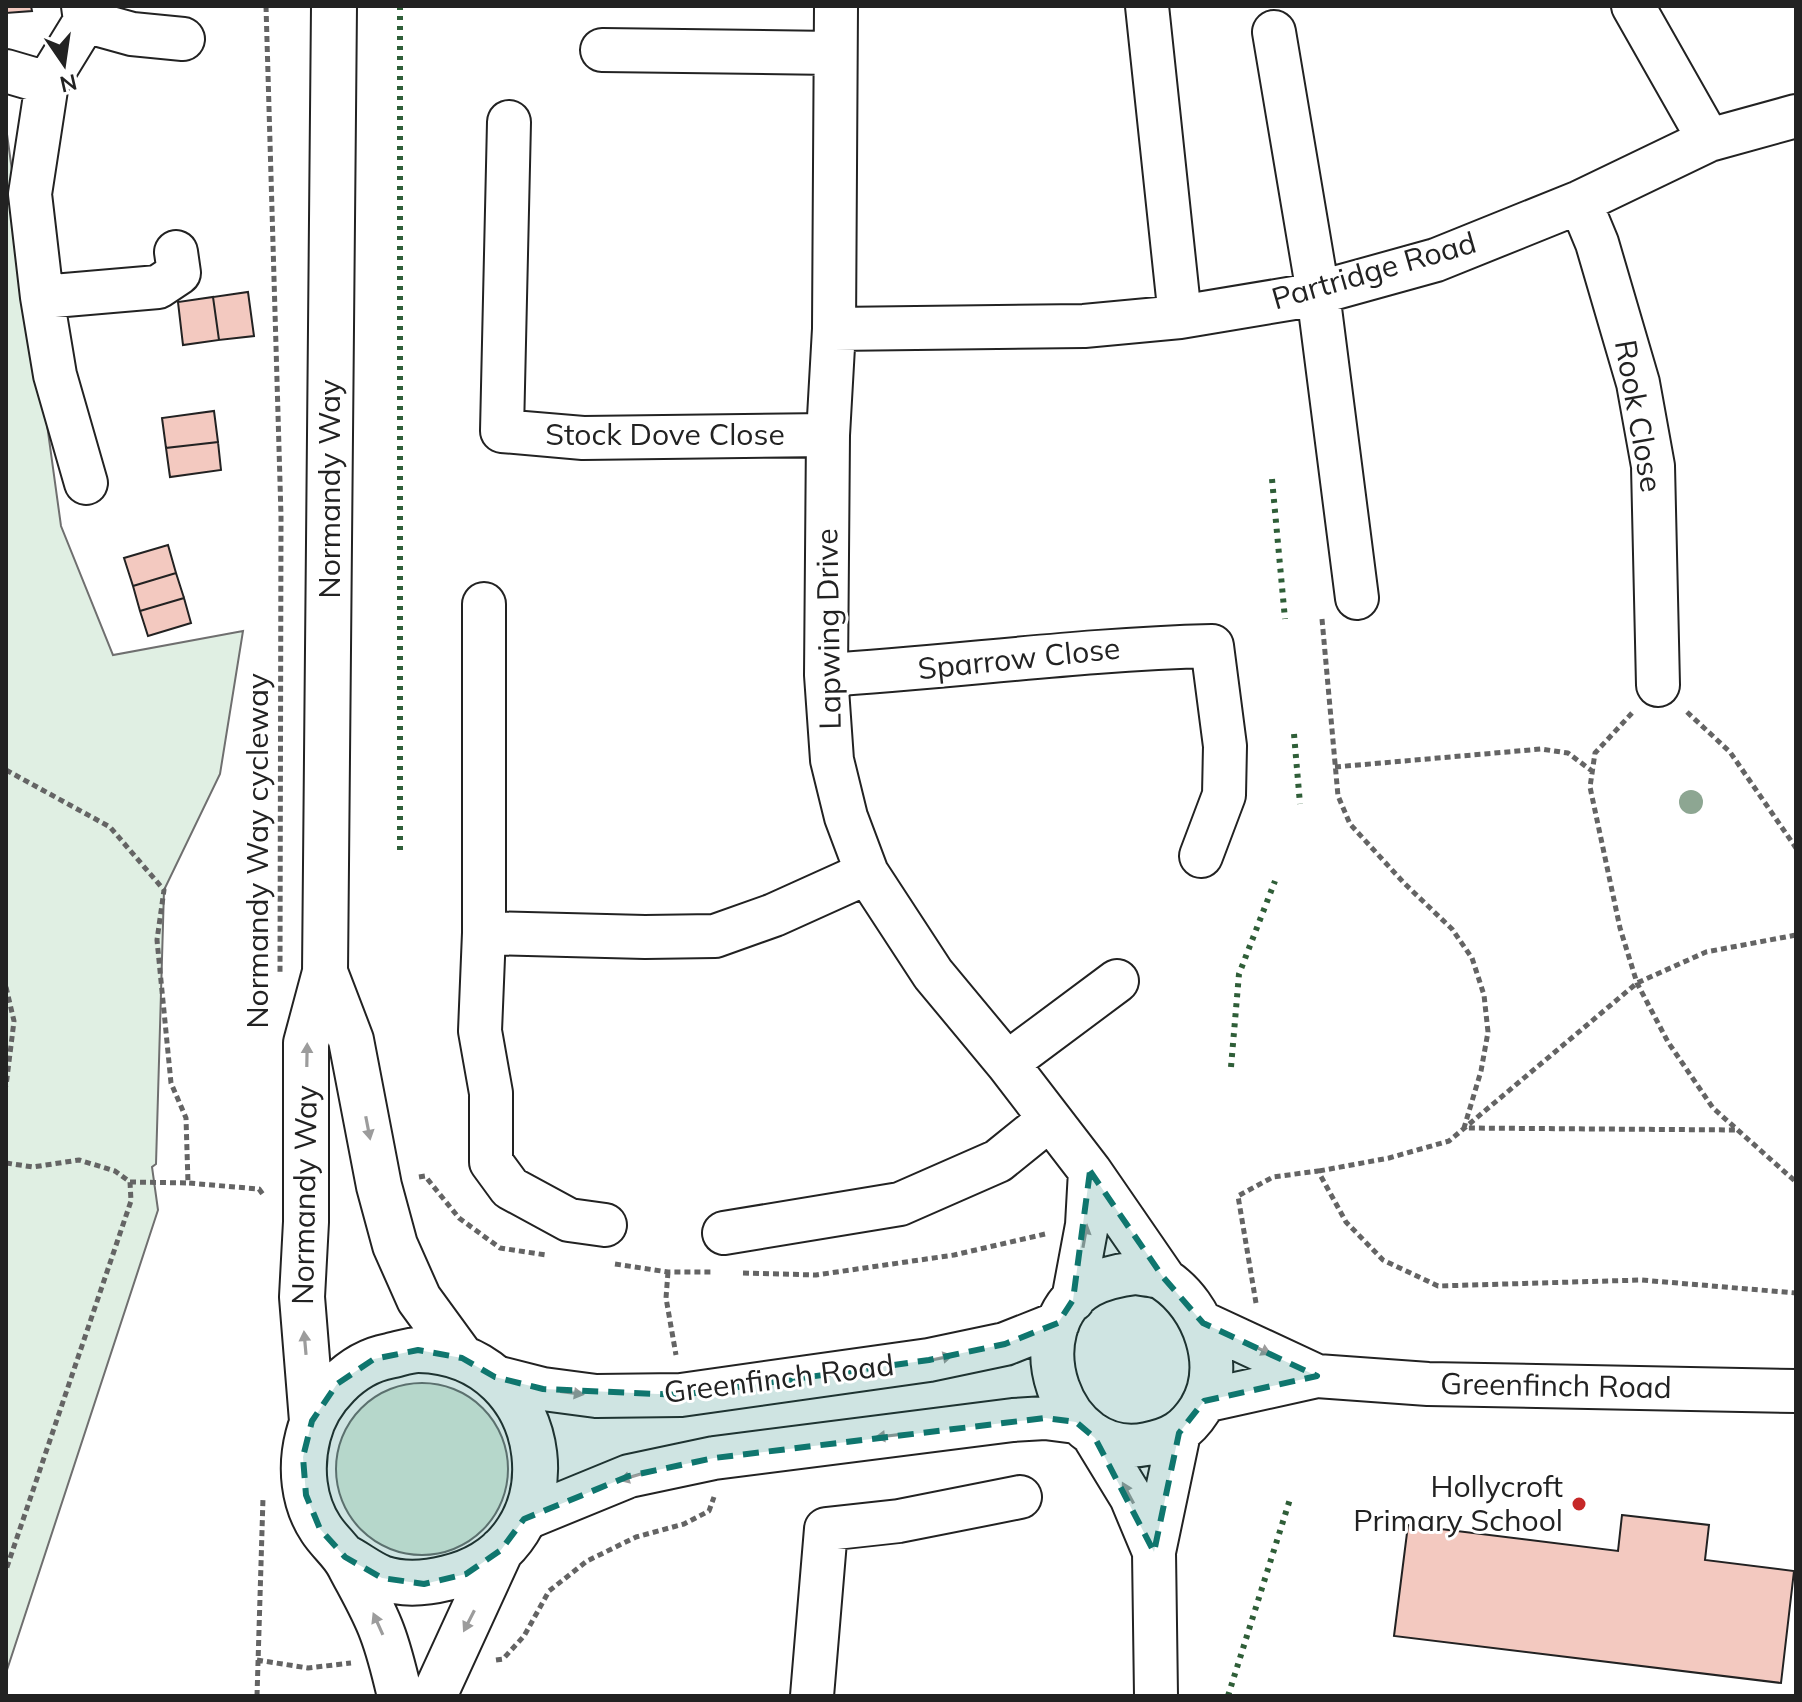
<svg xmlns="http://www.w3.org/2000/svg" width="1802" height="1702" viewBox="0 0 1802 1702" font-family="Mulish,sans-serif">
	<style>
		.green { fill: #e0efe3; stroke: #6f6f6f; stroke-width: 2 }
		.building { fill: #f3c9c0; stroke: #222; stroke-width: 2 }
		.lines { fill: none; stroke-linecap: round; stroke-linejoin: round }
		.minor-casing { stroke: #222; stroke-width: 46 }
		.major-casing { stroke: #222; stroke-width: 48 }
		.path { stroke: #646464; stroke-width: 5; stroke-dasharray: 6 4; stroke-linecap: butt }
		.minor { stroke: #fff; stroke-width: 42 }
		.major { stroke: #fff; stroke-width: 44 }
		.hedge { stroke: #2f5e38; stroke-width: 6; stroke-dasharray: 4 6; stroke-linecap: butt }
		.tree { fill: #8da692 }
		.oneway { fill: #9c9c9c }
		.marked { fill: #0f766e; fill-opacity: 0.2; stroke: #0f766e; stroke-width: 6; stroke-dasharray: 16 10; stroke-linejoin: round }
		.poi-dot { fill: #c62828; stroke: #fff; stroke-width: 3 }
		.labels { text-anchor: middle; stroke-width: 6; stroke-linejoin: round; paint-order: stroke }
		.street-label { font-size: 30px; fill: #222; stroke: #fff }
		.poi-label { font-size: 30px; fill: #222; stroke: #fff; text-anchor: end }
	</style>
	<rect width="100%" height="100%" fill="#fff"/>
	<path class="green" d="M6,127L61,526L113,655L243,631L220,774L164,890L156,1164L152,1167L158,1210L6,1673Z
		M336 1469a86 86 0 1 1 172 0a86 86 0 1 1-172 0Z"/>
	<path class="building" d="M6,6H31L32,11L6,13Z
		M248,292L254,336L219,340L213,297Z
		M213,297L219,340L183,345L178,302Z
		M214,411L218,442L166,448L162,418Z
		M218,442L221,470L170,477L166,448Z
		M168,545L176,573L133,586L124,558Z
		M176,573L184,598L140,611L133,586Z
		M184,598L191,623L148,636L140,611Z
		M1622,1515L1709,1525L1705,1560L1794,1571L1781,1683L1394,1636L1408,1525L1618,1551Z"/>
	<g class="lines">
		<defs>
			<path id="minor" d="M83,6L85,21L47,83L30,194L42,297L55,375L86,483
				M836,6L834,329L828,435L826,675L832,760L846,817L867,873L933,974L1007,1063L1090,1171L1163,1277
				M1147,6L1180,317
				M1633,6L1709,140
				M85,21L132,34L183,39
				M1274,32L1318,293L1357,598
				M602,50L834,53
				M6,71L47,83
				M509,122L502,431L583,438L828,435
				M1580,202L1597,243L1638,383L1653,466L1658,685
				M42,297L158,287L179,273L176,252
				M834,329L1084,326L1180,317L1306,296L1436,260L1580,202L1709,140L1796,116
				M484,604V933L480,1031L491,1093V1162L510,1188L569,1220L605,1225
				M826,675C955,667 1083,649 1212,646L1225,746L1224,795L1201,856
				M484,933L645,937L715,936L774,915L867,873
				M1007,1063L1117,981
				M724,1233L900,1204L998,1161L1050,1119
				M1136,1273C1145,1275 1158,1275 1165,1280C1204,1306 1226,1366 1200,1409C1186,1431 1172,1439 1147,1444C1059,1462 1017,1327 1089,1286C1104,1278 1119,1275 1136,1273Z
				M1073,1300L1087,1225L1090,1171
				M1203,1323L1317,1376
				M495,1377L543,1389L596,1396L681,1395L929,1360L1005,1344L1058,1323
				M1204,1401L1317,1376L1428,1384L1796,1391
				M1095,1438L1131,1497L1154,1552
				M524,1519L629,1476L714,1458L1013,1420L1045,1418L1076,1422
				M812,1696L826,1529L899,1521L1020,1497
				M1156,1696L1154,1552L1179,1433"/>
			<path id="major" d="M325,972L351,1040L379,1186L395,1245L419,1299L462,1358
				M312,1421L302,1297L306,1222V1043L325,972L334,6
				M345,1557C357,1563 369,1573 382,1578C403,1585 427,1583 447,1578C579,1548 557,1353 419,1350C409,1350 399,1354 389,1356C351,1363 317,1399 308,1436C300,1467 303,1502 321,1529C330,1543 343,1552 350,1567C361,1588 374,1610 382,1632C390,1653 395,1675 400,1696
				M434,1696L501,1550"/>
		</defs>
		<use href="#minor" class="minor-casing"/>
		<use href="#major" class="major-casing"/>
		<path class="path" d="M266,6L281,516L280,973
			M1322,619L1338,796L1350,824L1404,883L1452,929L1472,958L1484,995L1488,1032L1481,1071L1464,1128L1738,1130
			M1687,712L1730,752L1796,848
			M1632,713L1595,753L1590,787L1620,928L1637,983L1668,1042L1713,1108L1796,1182
			M1335,767L1541,749L1568,753L1592,771
			M6,770L110,827L164,890L157,940L171,1083L186,1118L188,1183L259,1189L264,1196
			M6,987L14,1021L6,1086
			M6,1163L33,1167L79,1160L115,1171L130,1182L131,1201L6,1570
			M1319,1171L1389,1158L1449,1141L1637,983L1706,952L1796,935
			M419,1177L425,1176L459,1218L500,1248L546,1255
			M130,1182L188,1183
			M615,1264L668,1272H713
			M668,1272L666,1298L676,1355
			M743,1273L816,1275L954,1255L1045,1234
			M1256,1303L1238,1196L1273,1177L1318,1171L1346,1222L1383,1260L1438,1286L1641,1280L1796,1293
			M257,1660L308,1668L351,1663
			M496,1660L503,1659L524,1636L549,1591L587,1561L636,1537L684,1524L709,1511L714,1497
			M257,1696L263,1498"/>
		<use href="#minor" class="minor"/>
		<use href="#major" class="major"/>
		<path class="hedge" d="M1272,479L1285,619
			M1294,734L1300,804
			M400,850V6
			M1231,1067L1239,974L1275,881
			M1228,1696L1291,1496"/>
	</g>
	<circle class="tree" cx="1691" cy="802" r="12"/>
	<defs><path id="oneway-solid" d="M-6-.8H1V-3.2L6.5 0L1 3.2V.8H-6Z" transform="scale(2)"/></defs>
	<g class="oneway">
		<use href="#oneway-solid" transform="translate(307 1055) rotate(-89)"/>
		<use href="#oneway-solid" transform="translate(368 1128) rotate(79)"/>
		<use href="#oneway-solid" transform="translate(1085 1236) rotate(-80)"/>
		<use href="#oneway-solid" transform="translate(305 1343) rotate(-95)"/>
		<use href="#oneway-solid" transform="translate(1260 1349) rotate(25)"/>
		<use href="#oneway-solid" transform="translate(941 1358) rotate(-12)"/>
		<use href="#oneway-solid" transform="translate(572 1393) rotate(8)"/>
		<use href="#oneway-solid" transform="translate(887 1436) rotate(173)"/>
		<use href="#oneway-solid" transform="translate(631 1477) rotate(163)"/>
		<use href="#oneway-solid" transform="translate(1128 1493) rotate(-118)"/>
		<use href="#oneway-solid" transform="translate(469 1621) rotate(117)"/>
		<use href="#oneway-solid" transform="translate(378 1624) rotate(-114)"/>
	</g>
	<path class="marked" d="M1090,1171L1163,1277L1203,1323L1317,1376L1204,1401L1179,1433L1154,1552L1095,1438L1076,1422L1045,1418L714,1458L629,1476L524,1519L501,1550L466,1574L424,1584L382,1578L345,1557L320,1529L306,1495L303,1457L312,1421L337,1384L374,1359L418,1350L462,1358L495,1377L543,1389L681,1395L929,1360L1005,1344L1058,1323L1073,1300Z"/>
	<circle class="poi-dot" cx="1579" cy="1504" r="8"/>
	<g class="labels">
		<g class="street-label">
			<text transform="translate(1374 271) rotate(-16)" y="10">Partridge Road</text>
			<text transform="translate(1638 416) rotate(80)" y="10">Rook Close</text>
			<text x="665" y="445">Stock Dove Close</text>
			<text transform="translate(330 489) rotate(-90)" y="10">Normandy Way</text>
			<text transform="translate(829 629) rotate(-91)" y="10">Lapwing Drive</text>
			<text transform="translate(1019 659) rotate(-6)" y="10">Sparrow Close</text>
			<text transform="translate(258 851) rotate(-90)" y="10">Normandy Way cycleway</text>
			<text transform="translate(305 1195) rotate(-89)" y="10">Normandy Way</text>
			<text transform="translate(779 1379) rotate(-7)" y="10">Greenfinch Road</text>
			<text transform="translate(1556 1386) rotate(1)" y="10">Greenfinch Road</text>
		</g>
		<g class="poi-label">
			<text x="1563" y="1497">Hollycroft<tspan x="1563" dy="34">Primary School</tspan></text>
		</g>
	</g>
	<rect width="1802" height="1702" fill="none" stroke="#222222" stroke-width="16"/>
	<g transform="translate(64 64) rotate(167)" stroke="#ffffff" stroke-width="6" paint-order="stroke">
	<path d="M0-6L14 30L0 20L-14 30Z" fill="#222222"/>
	<text y="-12" font-size="22" font-weight="bold" text-anchor="middle" fill="#222222">N</text>
	</g>
</svg>
